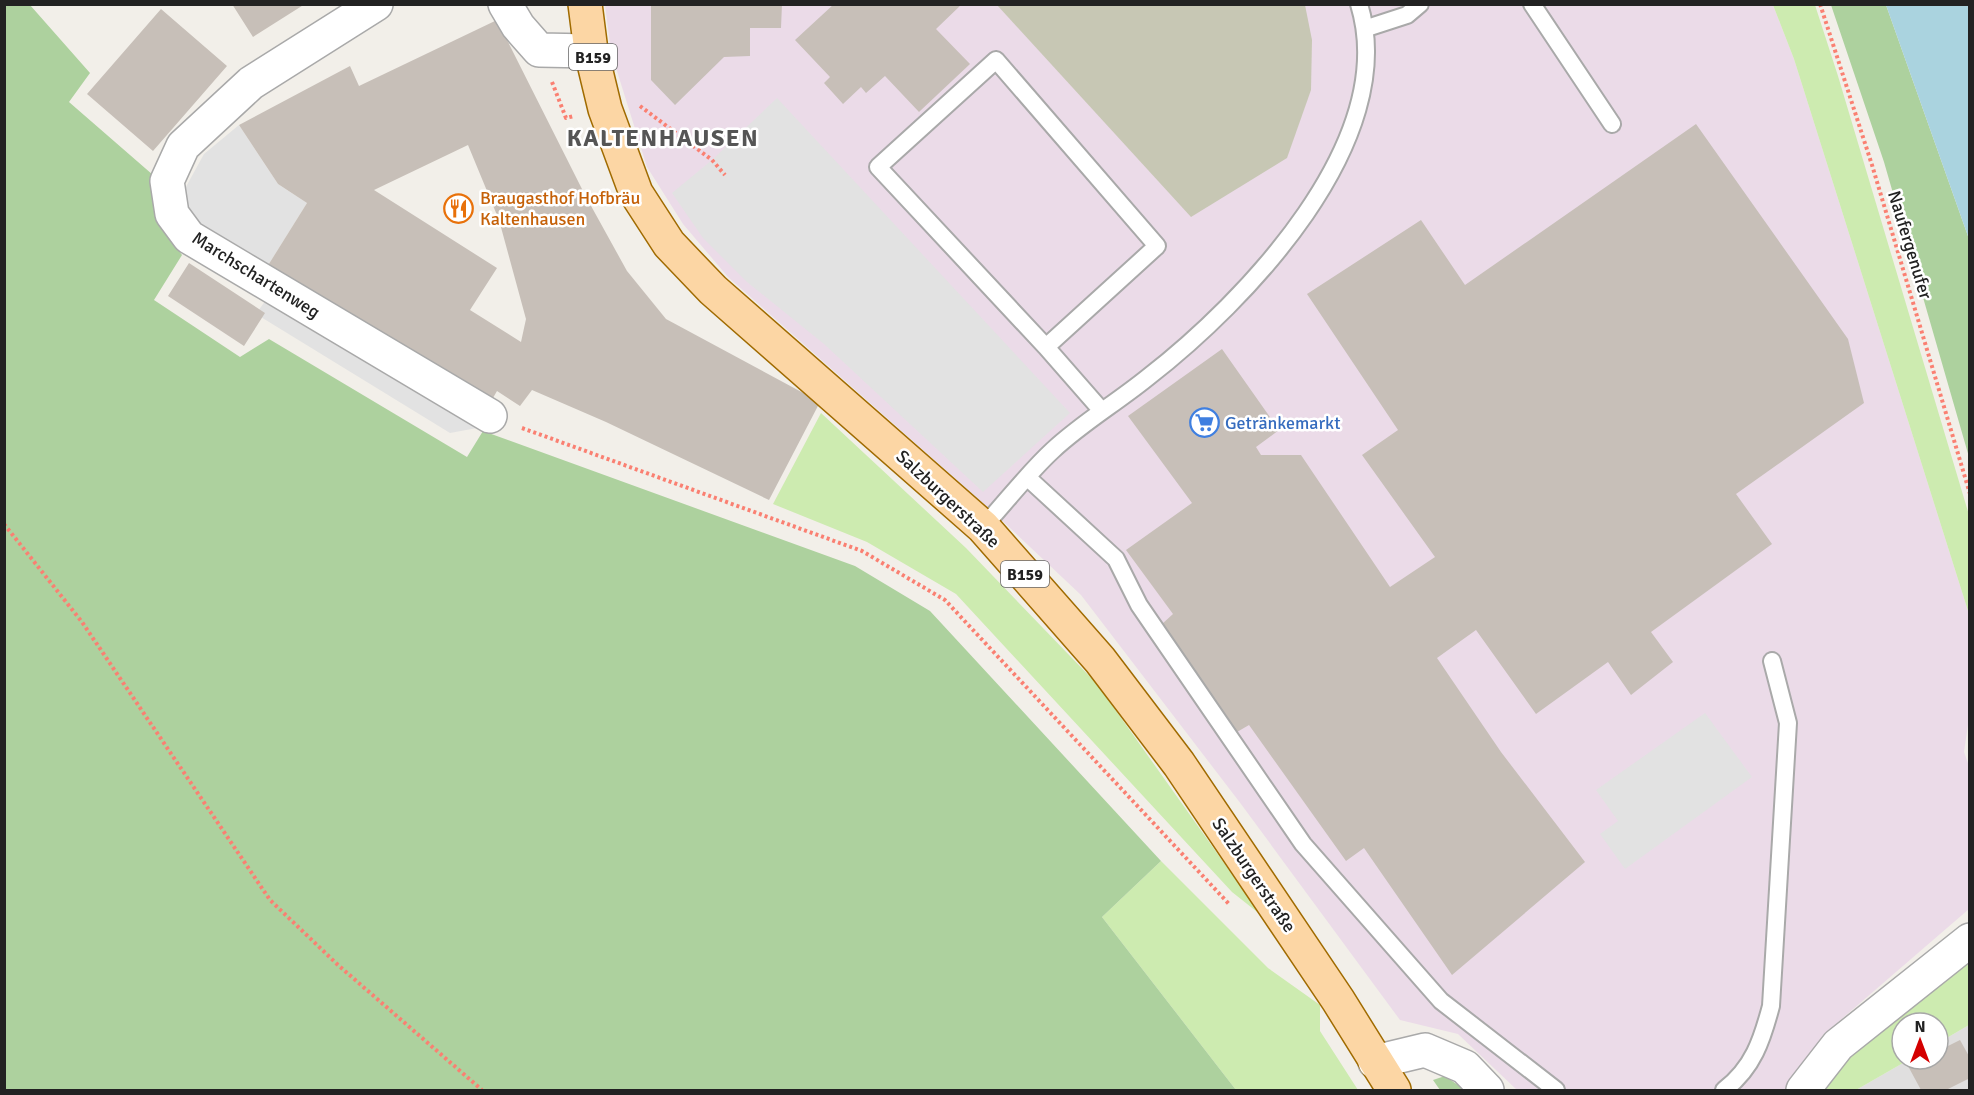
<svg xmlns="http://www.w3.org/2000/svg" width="1974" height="1095" viewBox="0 0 1974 1095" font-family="Signika,sans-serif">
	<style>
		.residential { fill: #e0dfdf }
		.industrial { fill: #ebdbe8 }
		.construction { fill: #c7c7b4 }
		.grass { fill: #cdebb0 }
		.forest { fill: #add19e }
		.parking { fill: #e2e2e2 }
		.water { fill: #aad3df }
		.building { fill: #c7bfb8; fill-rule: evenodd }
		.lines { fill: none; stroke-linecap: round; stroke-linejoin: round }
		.service-casing { stroke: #a9a9a9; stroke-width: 20 }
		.minor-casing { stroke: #a9a9a9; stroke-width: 36 }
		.primary-casing { stroke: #a06b00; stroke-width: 36 }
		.path { stroke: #fa8072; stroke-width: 4; stroke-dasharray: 3 3; stroke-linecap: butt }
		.service { stroke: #fff; stroke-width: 16 }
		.minor { stroke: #fff; stroke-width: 33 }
		.primary { stroke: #fcd6a4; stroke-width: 33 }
		.labels { text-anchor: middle; stroke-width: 5; stroke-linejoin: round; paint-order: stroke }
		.shield { fill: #fff; stroke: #646464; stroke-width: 1.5 }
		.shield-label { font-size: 16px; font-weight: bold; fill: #222 }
		.food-label { font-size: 18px; fill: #c56008; stroke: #fff; text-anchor: start }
		.street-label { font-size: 18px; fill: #222; stroke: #fff }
		.shop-label { font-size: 18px; fill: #366cbe; stroke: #fff; text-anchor: start }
		.district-label { font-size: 24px; font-weight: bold; letter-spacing: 1.5px; fill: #555; stroke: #fff }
	</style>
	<rect width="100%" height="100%" fill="#f2efe9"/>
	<path class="residential" d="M1969,1025V1090H1856L1910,1059H1938V1043Z"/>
	<path class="industrial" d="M605,5H1773L1794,59L1969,614L1970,711L1964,752L1970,769L1969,909L1823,1035L1786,1090H1517L1458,1034L1400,1020L1241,804L1081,595L992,511L728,277L683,224L647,167L611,52Z"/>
	<path class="construction" d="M997,5H1305L1312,40L1311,90L1287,158L1191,217Z"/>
	<path class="grass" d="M1773,5H1815L1838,76L1969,515V614L1794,59Z
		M821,413L966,548L1097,684L1261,915L1232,892L956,594L867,542L773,504Z
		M1161,861L1268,968L1320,1005V1031L1358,1090H1236L1102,917Z
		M1969,956V1025L1938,1043V1023H1902V1059H1910L1856,1090H1824C1854,1038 1922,994 1969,956Z"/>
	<path class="forest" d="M5,4L30,5L90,73L69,102L153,175L156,221L182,255L154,300L240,357L269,339L467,457L483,431L855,566L930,611L1161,861L1102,917L1236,1090H5Z
		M1831,5H1886L1969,239V457L1884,162Z
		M1445,1076L1465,1090H1440L1433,1080Z"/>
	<path class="parking" d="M777,98L1070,413L983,492L824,344L747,282L703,238L672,193L712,160Z
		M239,125L278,184L307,203L267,267L188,218L182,194L204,154Z
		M268,297L477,428L450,433L256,314Z
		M1705,713L1752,777L1625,869L1600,834L1618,821L1596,790Z"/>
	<path class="water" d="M1886,5H1969V239Z"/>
	<path class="building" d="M232,4H305L253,37Z
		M651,4H782L781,28H750V56L724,57L675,105L651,80Z
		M834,4H962L936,29L970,64L919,112L885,76L866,93L861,87L843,104L824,83L830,77L795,40Z
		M161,9L227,66L153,151L87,94Z
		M497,20L585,195L627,271L666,319L820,402L769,500L606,422L532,390L520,406L497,391L490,403L267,267L307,203L278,184L239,125L350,66L359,86ZM468,145L499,220L526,319L521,342L470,310L497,268L374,190Z
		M1696,124L1848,339L1864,403L1736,494L1772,544L1651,632L1673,662L1631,695L1608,662L1536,714L1476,630L1437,658L1501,752L1585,862L1452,975L1364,848L1346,861L1249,725L1237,732L1162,624L1173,614L1126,550L1192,503L1128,416L1222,349L1279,430L1256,447L1261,455H1301L1390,587L1435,557L1362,455L1398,430L1307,294L1421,220L1465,285Z
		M189,263L265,313L244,346L168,296Z
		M1960,1040L1970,1058V1078L1946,1090H1921L1908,1066L1922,1059H1938V1051Z"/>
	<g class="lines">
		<defs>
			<path id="service" d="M1532,4L1612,124
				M1367,28L1407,15L1420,4
				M1046,347L878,167L996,60L1157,246L1046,347L1102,411
				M1028,478L1116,559L1139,605L1303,844L1441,1001L1556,1090
				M983,527C1006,502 1028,473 1053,450C1082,423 1116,403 1147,378C1245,302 1401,141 1359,4
				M1724,1090C1753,1068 1762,1040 1771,1006L1788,723L1772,661"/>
			<path id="minor" d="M376,4L251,83L183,146L167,181L172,214L189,237L490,416
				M505,4L518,26L539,50L591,51
				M1375,1062L1425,1050L1465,1067L1487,1090
				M1803,1090L1838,1045L1970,940"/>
			<path id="primary" d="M585,4L591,51L605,109L636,193L669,244L713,290L983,527L1100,660L1179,764L1338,1000L1394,1090"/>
		</defs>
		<use href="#service" class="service-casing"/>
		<use href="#minor" class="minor-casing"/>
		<use href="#primary" class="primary-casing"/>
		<path class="path" d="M1820,4L1872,165L1970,494
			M552,82L566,118L574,116
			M640,106L712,160L725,175
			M522,428L862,551L945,600L1229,904
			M4,524L82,622L270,900L338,965L482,1090"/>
		<use href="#service" class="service"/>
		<use href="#minor" class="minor"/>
		<use href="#primary" class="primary"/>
	</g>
	<defs>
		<symbol id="restaurant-ring" viewBox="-11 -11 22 22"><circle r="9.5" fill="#fff" stroke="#e8710a" stroke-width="1.5"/><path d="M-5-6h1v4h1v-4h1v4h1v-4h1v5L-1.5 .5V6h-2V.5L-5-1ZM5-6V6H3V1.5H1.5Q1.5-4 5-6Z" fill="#e8710a"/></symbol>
		<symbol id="supermarket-ring" viewBox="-11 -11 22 22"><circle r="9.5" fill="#fff" stroke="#3f7fe0" stroke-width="1.5"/><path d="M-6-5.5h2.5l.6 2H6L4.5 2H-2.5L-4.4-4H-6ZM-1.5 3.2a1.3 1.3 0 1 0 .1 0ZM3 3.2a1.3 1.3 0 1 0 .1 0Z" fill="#3f7fe0"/></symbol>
	</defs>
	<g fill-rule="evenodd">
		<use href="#restaurant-ring" x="442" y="192" width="33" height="33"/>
		<use href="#supermarket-ring" x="1188" y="406" width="33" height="33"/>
	</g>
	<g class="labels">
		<g class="shield">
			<rect x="569" y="44" width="48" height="26" rx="4.5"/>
			<rect x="1001" y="561" width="48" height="26" rx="4.5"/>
		</g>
		<g class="shield-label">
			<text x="593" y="63">B159</text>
			<text x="1025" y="580">B159</text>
		</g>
		<g class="food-label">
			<text x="480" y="204">Braugasthof Hofbräu<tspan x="480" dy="21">Kaltenhausen</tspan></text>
		</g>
		<g class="street-label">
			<text transform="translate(1910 245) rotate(73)" y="6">Naufergenufer</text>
			<text transform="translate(256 275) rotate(32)" y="6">Marchschartenweg</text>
			<text transform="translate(948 499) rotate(43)" y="6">Salzburgerstraße</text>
			<text transform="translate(1254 875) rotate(56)" y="6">Salzburgerstraße</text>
		</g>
		<g class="shop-label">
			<text x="1225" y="429">Getränkemarkt</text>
		</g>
		<g class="district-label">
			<text x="663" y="146">KALTENHAUSEN</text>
		</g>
	</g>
	<rect width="1974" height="1095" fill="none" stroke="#222222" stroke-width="12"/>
	<g transform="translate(1920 1041)"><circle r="28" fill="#ffffff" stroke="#a7a7a7" stroke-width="1.5"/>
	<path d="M0-4.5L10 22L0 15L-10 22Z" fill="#d40000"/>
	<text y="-9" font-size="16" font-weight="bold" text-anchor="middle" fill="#222222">N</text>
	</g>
</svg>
